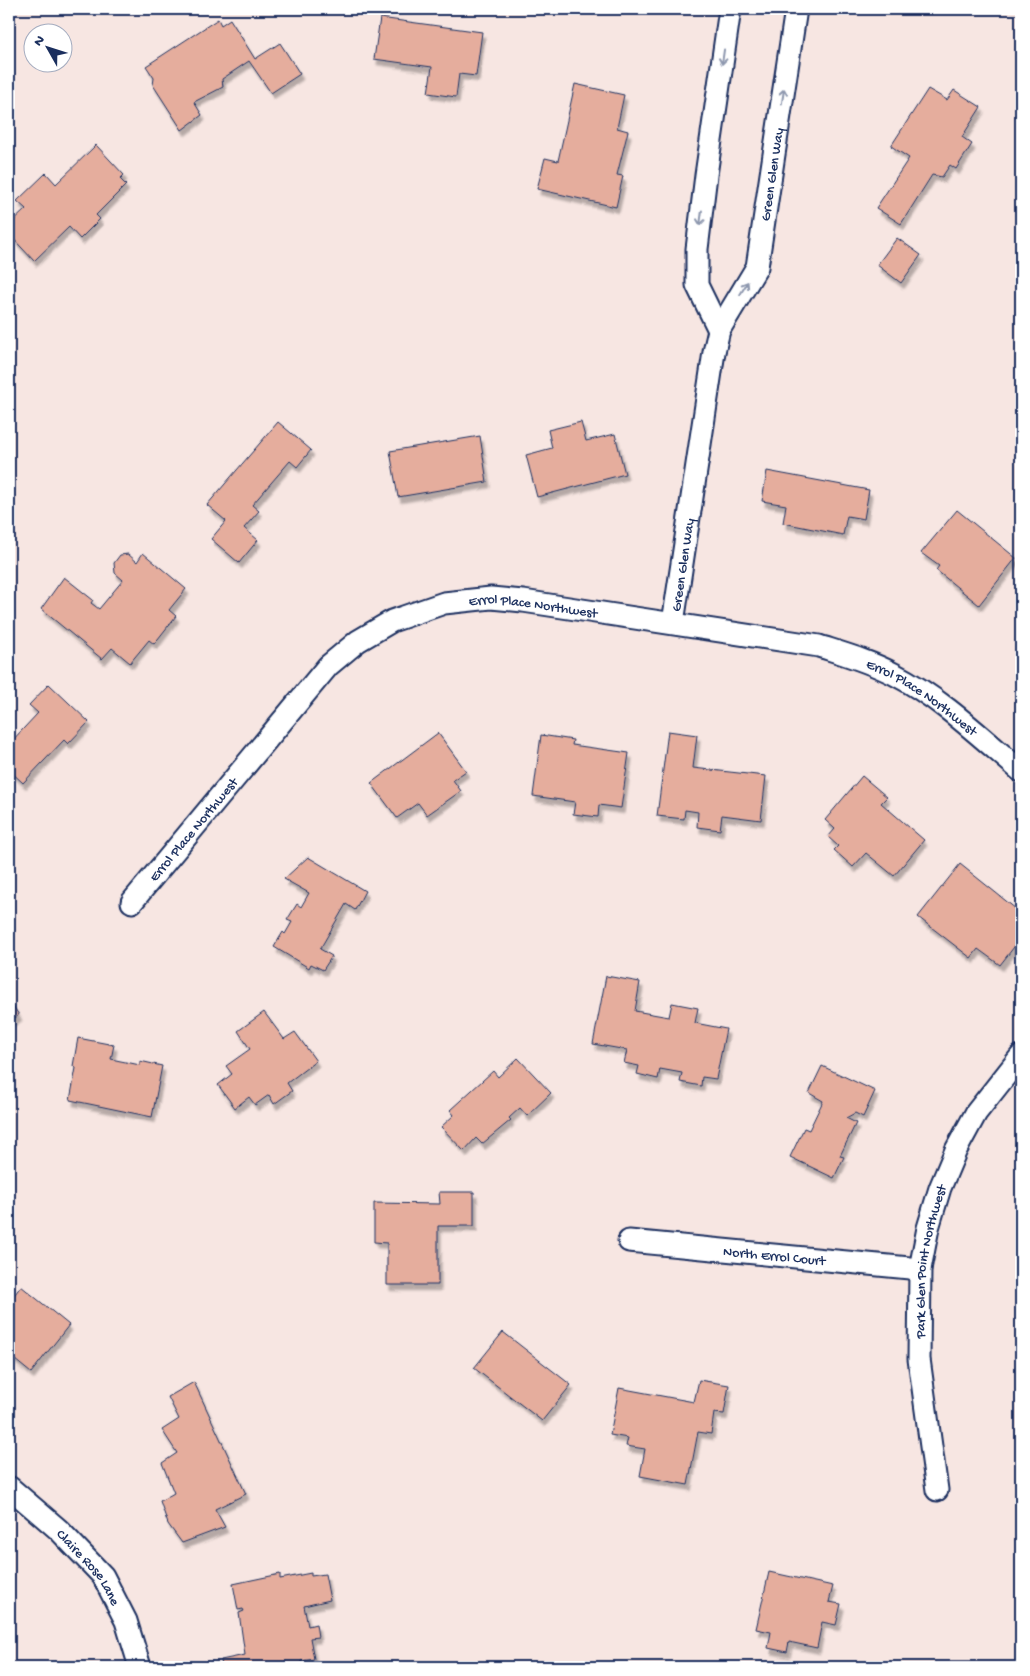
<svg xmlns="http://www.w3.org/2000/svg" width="1030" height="1676" viewBox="0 0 1030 1676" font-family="'Gochi Hand',sans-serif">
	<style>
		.building { fill: #e5ad9d; stroke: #1b2f5e; filter: url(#shadow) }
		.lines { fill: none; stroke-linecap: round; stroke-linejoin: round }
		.street-casing { stroke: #1b2f5e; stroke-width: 25 }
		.street { stroke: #fff; stroke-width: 21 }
		.oneway { stroke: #8d97ae }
		.labels { text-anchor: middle; stroke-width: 4.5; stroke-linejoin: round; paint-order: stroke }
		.street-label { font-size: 14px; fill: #1b2f5e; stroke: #fff }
	</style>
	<defs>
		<filter id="shadow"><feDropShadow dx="3" dy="5.5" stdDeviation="1" flood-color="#0004"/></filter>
	</defs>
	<rect width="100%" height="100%" fill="#f7e6e2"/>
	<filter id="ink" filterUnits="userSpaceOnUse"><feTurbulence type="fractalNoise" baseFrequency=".02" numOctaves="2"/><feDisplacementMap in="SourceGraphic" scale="10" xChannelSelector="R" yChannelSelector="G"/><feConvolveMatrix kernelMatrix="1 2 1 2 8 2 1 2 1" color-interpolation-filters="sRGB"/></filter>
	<g filter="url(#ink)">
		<path class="building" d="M380,18L482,32L476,76L459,74L456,97L428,93L432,67L374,59Z
			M218,19L221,25L230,19L255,59L280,43L300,74L271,93L249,61L222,79L223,87L194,102L202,115L182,130L153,85L154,78L146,66Z
			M575,84L624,95L617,128L628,131L617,175L623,176L616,207L537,189L545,158L558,161Z
			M928,89L947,100L954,90L981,107L962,137L972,144L956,169L950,165L942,177L932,175L901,224L876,208L909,158L891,146Z
			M96,145L124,175L120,179L126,185L96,215L100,219L80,239L69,227L34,261L9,234V225L26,209L17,201L46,173L56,184Z
			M897,238L921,255L901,283L877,265Z
			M278,422L311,450L297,467L290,461L252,505L259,511L244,528L258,540L239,563L211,539L226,521L207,505Z
			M581,422L586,441L615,434L625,474L537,497L526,455L552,448L548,430Z
			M480,436L487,482L398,497L390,451Z
			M767,471L869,490L864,519L847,516L843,535L783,523L786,505L762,501Z
			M957,510L1016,558L979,605L936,570L939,566L921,553Z
			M143,553L186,589L169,610L176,616L154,644L149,640L130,663L112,648L102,659L41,609L64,577L93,600L91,603L99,609L123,580L115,573L114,563L120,555L128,554L137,562Z
			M49,684L89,722L68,744L64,740L23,783L9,770V744L38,713L29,705Z
			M668,731L697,735L693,768L766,776L761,820L722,815L720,830L697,827L698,812L685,810L684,819L657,816Z
			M438,733L466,771L453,780L461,791L427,815L418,803L397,818L371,783Z
			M541,735L573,740L572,745L629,753L621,808L599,805L598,817L573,814L575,802L533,796Z
			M862,776L887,797L881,803L924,840L894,876L866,853L853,867L834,850L838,846L828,837L835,829L825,820Z
			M308,857L365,891L355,910L346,904L320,949L332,956L323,970L311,964L309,968L274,947L283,932L285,934L292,922L287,920L297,904L301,907L309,893L284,879Z
			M960,864L1021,913V938L1000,965L978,949L971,958L918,917Z
			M606,976L640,982L635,1011L669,1017L672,1003L698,1008L695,1023L726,1029L716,1079L702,1077L701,1086L680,1082L682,1073L660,1069L658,1079L637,1074L639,1066L624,1063L627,1050L593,1044Z
			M9,1000L19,1015L9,1022Z
			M264,1012L284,1039L295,1032L316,1061L287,1083L292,1091L274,1104L269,1095L255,1105L249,1097L235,1108L218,1085L232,1074L226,1066L250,1049L238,1031Z
			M78,1038L114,1045L111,1059L140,1065V1061L162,1066L152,1117L70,1100L76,1068L73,1066Z
			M518,1058L551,1093L527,1116L520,1108L509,1118L511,1120L482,1144L476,1138L464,1151L441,1127L454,1115L450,1110L493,1071L498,1077Z
			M822,1066L875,1091L863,1117L855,1113L846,1118L856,1123L840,1156L844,1157L834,1178L790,1157L804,1128L809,1130L823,1101L809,1093Z
			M439,1192H474V1226H438V1285H387V1243L374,1242V1203L440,1204Z
			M21,1286L69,1325L31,1373L9,1355V1302Z
			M503,1332L571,1385L542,1421L474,1368Z
			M699,1380L729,1385L724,1414L714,1413L711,1434L698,1432L688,1485L640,1476L645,1449L626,1446L628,1438L610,1435L619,1388L694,1402Z
			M194,1382L246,1494L215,1509L225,1527L182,1543L168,1524L160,1501L174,1493L162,1463L177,1453L162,1430L179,1419L168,1397Z
			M769,1572L833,1586L829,1602L841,1604L836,1625L822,1622L817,1648L789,1642L787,1652L768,1648L771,1632L756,1629Z
			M311,1573V1576L325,1574L330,1600L304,1606L308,1626L316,1624L318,1637L310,1638L314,1659L301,1661L302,1667H222L221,1660L245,1655L239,1613L244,1611L243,1609L238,1610L233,1584L280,1574V1579Z"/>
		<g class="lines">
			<defs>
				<g id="street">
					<path d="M719,330L697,285V249L706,175L730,9"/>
					<path id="s1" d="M673,623L714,352L719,330L757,267L796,9"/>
					<path id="s2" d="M132,902L328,666L358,641L392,621L444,603L491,598L523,601L819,646C844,654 869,661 894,674C939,697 982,738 1021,771"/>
					<path id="s3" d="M629,1241L920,1269"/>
					<path id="s4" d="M9,1487L59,1530L103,1576L126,1621L140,1667"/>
					<path id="s5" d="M937,1490L919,1359L920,1269L928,1228L940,1188L956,1150L976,1113L1021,1056"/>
				</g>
			</defs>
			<use href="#street" class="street-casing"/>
			<use href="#street" class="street"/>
		</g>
		<defs><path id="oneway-shaft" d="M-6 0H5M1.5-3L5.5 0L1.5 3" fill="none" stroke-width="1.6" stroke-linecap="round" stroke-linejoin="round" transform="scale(1.25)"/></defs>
		<g class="oneway">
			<use href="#oneway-shaft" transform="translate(723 57) rotate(98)"/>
			<use href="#oneway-shaft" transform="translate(783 96) rotate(-81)"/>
			<use href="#oneway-shaft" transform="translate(701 218) rotate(97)"/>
			<use href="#oneway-shaft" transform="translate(744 288) rotate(-59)"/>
		</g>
	</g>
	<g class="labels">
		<g class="street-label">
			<text dy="5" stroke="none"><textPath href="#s1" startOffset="464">Green Glen Way</textPath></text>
			<text dy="5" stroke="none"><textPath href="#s1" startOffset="59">Green Glen Way</textPath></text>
			<text dy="5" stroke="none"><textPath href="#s2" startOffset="530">Errol Place Northwest</textPath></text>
			<text dy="5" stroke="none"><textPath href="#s2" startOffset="935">Errol Place Northwest</textPath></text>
			<text dy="5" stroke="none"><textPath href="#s2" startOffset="95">Errol Place Northwest</textPath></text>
			<text dy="5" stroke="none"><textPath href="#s3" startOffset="146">North Errol Court</textPath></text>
			<text dy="5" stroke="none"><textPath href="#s5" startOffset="231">Park Glen Point Northwest</textPath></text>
			<text dy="5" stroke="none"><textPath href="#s4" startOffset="114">Claire Rose Lane</textPath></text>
		</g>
	</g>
	<rect width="1030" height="1676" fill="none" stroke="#fff" stroke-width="30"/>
	<rect x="15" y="15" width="1000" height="1646" fill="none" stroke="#1b2f5e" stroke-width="2" filter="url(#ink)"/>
	<g transform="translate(48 48) rotate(309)"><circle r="24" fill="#ffffff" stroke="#a4acbf"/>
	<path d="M0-4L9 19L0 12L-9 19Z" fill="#1b2f5e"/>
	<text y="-8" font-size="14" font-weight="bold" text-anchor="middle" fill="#1b2f5e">N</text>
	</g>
</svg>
